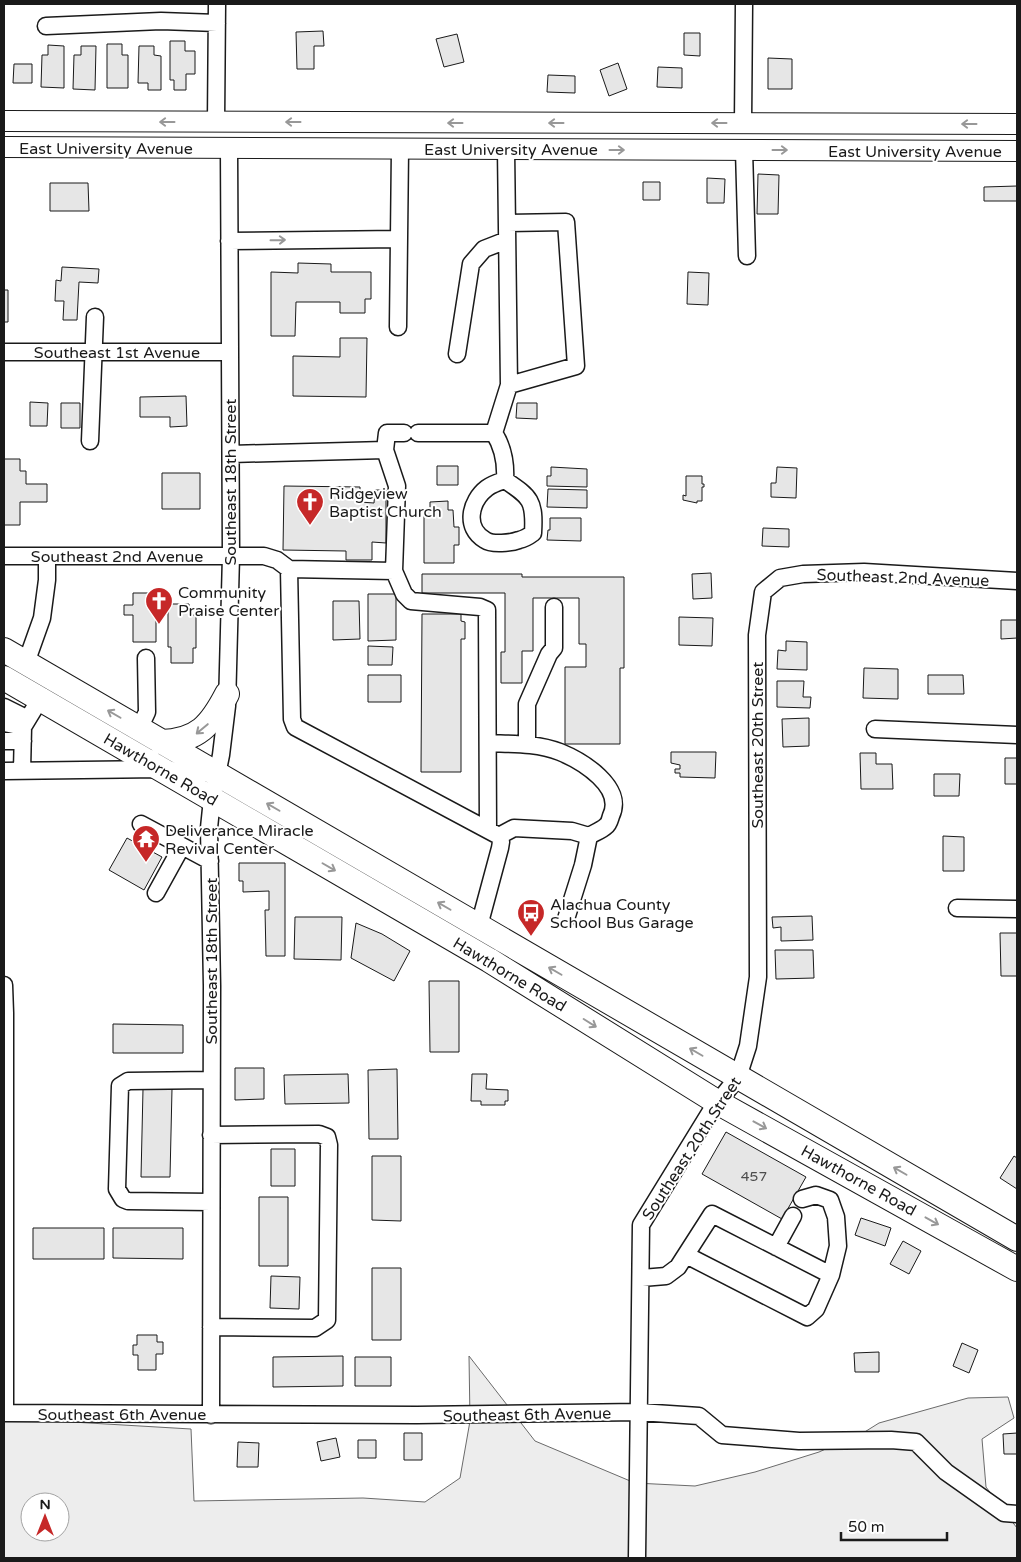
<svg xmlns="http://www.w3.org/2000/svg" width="1021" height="1562" viewBox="0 0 1021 1562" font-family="'Varela Round',sans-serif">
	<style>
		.green { fill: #ededed; stroke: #6a6a6a; fill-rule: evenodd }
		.building { fill: #e6e6e6; stroke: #1a1a1a }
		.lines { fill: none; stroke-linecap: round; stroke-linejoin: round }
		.minor-casing { stroke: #1a1a1a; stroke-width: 19 }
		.major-casing { stroke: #1a1a1a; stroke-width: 22 }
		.highway-casing { stroke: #1a1a1a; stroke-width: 26 }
		.minor { stroke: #fff; stroke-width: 16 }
		.major { stroke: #fff; stroke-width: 20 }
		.highway { stroke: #fff; stroke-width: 24 }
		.oneway { stroke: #989898 }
		.labels { text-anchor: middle; stroke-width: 4; stroke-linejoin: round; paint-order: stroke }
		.number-label { font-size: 14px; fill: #4d4d4d }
		.street-label { font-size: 16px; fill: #1a1a1a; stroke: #fff }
		.poi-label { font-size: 16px; fill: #1a1a1a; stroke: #fff; text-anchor: start }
	</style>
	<rect width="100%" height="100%" fill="#fff"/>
	<path class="green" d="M469,1356L535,1441L635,1483L695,1486L755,1472L819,1452L841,1442L855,1438L879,1423L968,1398L1008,1397L1014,1418L982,1439L986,1487L1017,1528V1558H4V1418L191,1429L194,1501L363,1498L425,1502L460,1478L470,1421ZM30,1502H60V1532H30Z"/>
	<path class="building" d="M323,31L324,46H314V69H297L296,32Z
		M684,33H700V56L684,55Z
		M457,34L464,62L444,67L436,39Z
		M170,41H185V51H195V74H186V90H174V80H170Z
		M107,44H122V55H128V88H107Z
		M48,45L64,46V88L41,87L42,55H48Z
		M81,46H96L95,90L73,89L74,55H81Z
		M139,46H154V55L161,56V90H148V83H138Z
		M768,58L792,59V89H768Z
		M618,63L627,89L609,96L600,70Z
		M14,64H32V83H13Z
		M658,67L682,68V88L657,87Z
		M548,75L575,76V93L547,92Z
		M758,174L779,175L778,214H757Z
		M707,178L725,179L724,203H707Z
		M643,182H660V200H643Z
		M50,183H88L89,211H50Z
		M1017,186V201H984V187Z
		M298,263L331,264V272H371V299H365V313H340V302H296L295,336H271V272L298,273Z
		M62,267L99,269L98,283L79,282L77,320H63L64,301H55L56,280L61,281Z
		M688,272L709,273L708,305L687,304Z
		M4,290H8V322H4Z
		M340,338H367L366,397L293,396V356L340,357Z
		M186,396L187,426L170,427V417H140V397Z
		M30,402L48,403L47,426H30Z
		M61,403H80V428H61Z
		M517,403H537V419L516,418Z
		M4,459H20V471H26V484H47V502H20V525H4Z
		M437,466H458V485H437Z
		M551,467L587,469V487L547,486V476H551Z
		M777,467L797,468L796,498L771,497V483H776Z
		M162,473H200V509H162Z
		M686,476H702V484H704V487H702V501H697V503L683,500V495L686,496Z
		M284,486L360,487V502L374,503L375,490H386V543L372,542V560H346V551L283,550Z
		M548,489L587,490V508L547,507Z
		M448,501V510H453L454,527H459V545H454V563H424V510H430V502Z
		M550,518H581V541L547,540L548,530H550Z
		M763,528L789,529V547L762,546Z
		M711,573L712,598L693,599L692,574Z
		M422,574H522V577H624V668H620V744H565V667H586V644H579V598H533V651H522V683H501V652H505V593H422Z
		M133,593H169V604H189V615H196V648H193V663H171V647H168V606H156V642H133V615H124V605H133Z
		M368,594H396V640L368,641Z
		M333,601H359L360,639L333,640Z
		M422,614H461V621L465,622V639H461V772H421Z
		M679,617L713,618L712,646L679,645Z
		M1001,620H1017V638L1001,639Z
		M786,641L807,642V670L777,669L778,650L786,651Z
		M368,646L393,647L392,665H368Z
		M864,668L898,669V699L863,698Z
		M368,675H401V702H368Z
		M928,675H963L964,694H928Z
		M777,681H804L803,697H811L810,708L777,707Z
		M809,718V746L783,747L782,719Z
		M671,752H716L715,778L680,777V773H675V769H680V765L671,763Z
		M860,753H876V764H892L893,789H861Z
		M1005,758H1017V784H1005Z
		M934,774H960L959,796H934Z
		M943,836L964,837V871H943Z
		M127,838L162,857L144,890L109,870Z
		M239,863H285V956H266L265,910H269V891L243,892V881H239Z
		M812,916L813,940L781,941V927L773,928L772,917Z
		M295,917H342L341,960L294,959Z
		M356,923L382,934L410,951L394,981L351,958Z
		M1000,933H1017V976H1001Z
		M775,950H813L814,978L776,979Z
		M429,981H459V1052H430Z
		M113,1024L183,1025V1053H113Z
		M235,1068H264V1099L235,1100Z
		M397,1069L398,1139H369L368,1070Z
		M348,1074L349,1103L285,1104L284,1075Z
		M472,1074H487L486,1089L508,1090V1101H505V1105H481V1101H471Z
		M143,1089H172L170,1177H141Z
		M726,1132L806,1177L782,1219L702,1174Z
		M271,1149H295V1186H271Z
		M372,1156H401V1221L372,1220Z
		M1014,1156L1017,1158V1189L1000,1178Z
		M259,1197H288V1266H259Z
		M861,1218L891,1228L885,1246L855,1235Z
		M33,1228H104V1259H33Z
		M113,1228H183V1259L113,1258Z
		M903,1241L921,1251L909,1274L890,1264Z
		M372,1268H401V1340H372Z
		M271,1276L300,1277L299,1309L270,1308Z
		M137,1335H157V1342H163V1354H156V1370H138V1355H133V1345H137Z
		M962,1343L978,1350L969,1373L953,1366Z
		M879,1352V1372H855L854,1353Z
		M343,1356V1386L273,1387V1357Z
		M355,1357H391V1386H355Z
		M404,1433H422V1460H404Z
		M1017,1433V1454H1004L1003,1434Z
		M336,1438L340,1457L321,1461L317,1442Z
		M358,1440H376V1458H358Z
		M238,1442L259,1443L258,1467H237Z"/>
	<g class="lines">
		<defs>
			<path id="minor" d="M46,26L161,21L217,23
				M216,122L217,4
				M743,123L744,4
				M744,150L747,256
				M507,223L566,222L576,366L509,385
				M229,241L398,239
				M398,327L400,149
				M4,352H230
				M457,354L471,264L484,249L507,240
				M418,433H494L509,385L506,149
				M494,433C503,447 506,463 505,480C499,482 492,484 487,488C470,501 464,528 485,540C492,545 511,543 519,540C524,539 529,536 533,533C535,500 530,497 505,480
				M90,441L95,317
				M231,454L385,450
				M4,556H264L277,560L289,569L292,719L295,727L499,836L501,842L500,848L479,926
				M289,569L394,571L397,486L385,450L387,433H404
				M394,571L404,594L411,601L480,607L487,610L488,830
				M26,663L42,618L47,580V556
				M4,707L28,719
				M4,723L23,727
				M139,729L147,712L146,658
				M875,729L1017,735
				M4,741H23
				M488,743C512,744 537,743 560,752C582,761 625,787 611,816C610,819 609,824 606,826C602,830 594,833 589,836L583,865L566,919
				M527,744V704L549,654L554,648V607
				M4,771L160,769L212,774
				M22,771L23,727L40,699
				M141,824L210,861
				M499,836L514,828L572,831L589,836
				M156,893L182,846
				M957,908L1017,909
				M4,985L5,1013V1413L417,1415L639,1412L699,1416L722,1435L799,1441L891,1440L916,1442L946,1472L1004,1513L1017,1514
				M211,1202L128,1201L123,1199L117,1189L120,1086L128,1081L211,1080
				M776,1247L793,1216
				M686,1255L807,1317L816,1309L831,1275L838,1246L836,1217L830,1200L816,1195L802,1199
				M642,1278L666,1276L678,1267L712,1214L831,1275
				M211,1327L315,1328L327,1320L329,1145L327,1137L319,1134L211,1135
				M211,1415L212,986L209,828L212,799L221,755L227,706L231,556L229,148
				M637,1558L641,1225L711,1111L738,1077L748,1046L758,977L757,635L763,592L780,578L803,574L864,572L1017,581"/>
			<path id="major" d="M4,121L1017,124
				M4,147L1017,151"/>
			<path id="highway" d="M4,650L1017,1239
				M4,678L489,960L717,1102L1017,1269
				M161,742C198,741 211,725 227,694"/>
		</defs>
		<use href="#minor" class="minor-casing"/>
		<use href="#major" class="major-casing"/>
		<use href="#highway" class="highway-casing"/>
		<use href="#minor" class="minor"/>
		<use href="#major" class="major"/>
		<use href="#highway" class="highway"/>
	</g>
	<defs><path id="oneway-shaft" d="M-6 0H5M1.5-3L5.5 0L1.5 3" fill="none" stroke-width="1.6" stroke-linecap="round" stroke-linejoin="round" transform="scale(1.25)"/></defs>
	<g class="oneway">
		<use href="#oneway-shaft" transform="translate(167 122) rotate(-180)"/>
		<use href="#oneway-shaft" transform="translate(293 122) rotate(-180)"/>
		<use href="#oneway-shaft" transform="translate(455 123) rotate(-180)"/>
		<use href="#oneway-shaft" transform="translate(556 123) rotate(180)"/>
		<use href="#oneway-shaft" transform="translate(719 123) rotate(180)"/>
		<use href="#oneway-shaft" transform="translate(969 124) rotate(-180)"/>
		<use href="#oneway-shaft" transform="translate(617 150)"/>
		<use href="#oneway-shaft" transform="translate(780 150)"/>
		<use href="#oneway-shaft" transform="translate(278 240) rotate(-1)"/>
		<use href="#oneway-shaft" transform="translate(114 714) rotate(-150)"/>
		<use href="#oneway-shaft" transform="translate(202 729) rotate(140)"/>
		<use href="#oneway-shaft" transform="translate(273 807) rotate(-150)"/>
		<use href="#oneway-shaft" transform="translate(329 867) rotate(30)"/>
		<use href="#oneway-shaft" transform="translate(444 906) rotate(-150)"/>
		<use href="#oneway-shaft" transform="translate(555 971) rotate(-150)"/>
		<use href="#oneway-shaft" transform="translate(590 1023) rotate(32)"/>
		<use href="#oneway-shaft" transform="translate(696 1052) rotate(-150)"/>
		<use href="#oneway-shaft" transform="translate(760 1125) rotate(29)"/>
		<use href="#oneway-shaft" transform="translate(900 1171) rotate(-150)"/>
		<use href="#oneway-shaft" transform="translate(932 1221) rotate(29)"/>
	</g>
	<defs>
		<symbol id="church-pin" viewBox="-11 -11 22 30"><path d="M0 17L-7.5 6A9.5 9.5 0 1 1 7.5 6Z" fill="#c62828" stroke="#fff"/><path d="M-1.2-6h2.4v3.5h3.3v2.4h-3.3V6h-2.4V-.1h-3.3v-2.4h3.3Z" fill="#fff"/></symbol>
		<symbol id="temple-pin" viewBox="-11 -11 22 30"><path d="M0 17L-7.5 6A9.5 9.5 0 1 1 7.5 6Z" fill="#c62828" stroke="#fff"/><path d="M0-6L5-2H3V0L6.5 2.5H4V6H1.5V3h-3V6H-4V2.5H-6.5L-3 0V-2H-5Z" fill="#fff"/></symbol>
		<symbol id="bus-pin" viewBox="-11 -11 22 30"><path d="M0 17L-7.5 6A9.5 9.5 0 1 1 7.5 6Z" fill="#c62828" stroke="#fff"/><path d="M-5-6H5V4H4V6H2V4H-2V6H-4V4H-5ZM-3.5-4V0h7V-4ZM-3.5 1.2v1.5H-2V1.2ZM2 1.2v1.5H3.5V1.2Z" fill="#fff"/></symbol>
	</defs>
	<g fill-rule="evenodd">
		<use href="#church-pin" x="294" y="486" width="32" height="43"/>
		<use href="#church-pin" x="143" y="585" width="32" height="43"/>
		<use href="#temple-pin" x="130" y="823" width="32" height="43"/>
		<use href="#bus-pin" x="515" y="897" width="32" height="43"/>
	</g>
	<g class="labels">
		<g class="number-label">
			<text x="754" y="1181">457</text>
		</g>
		<g class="street-label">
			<text x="106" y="154">East University Avenue</text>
			<text x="511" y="155">East University Avenue</text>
			<text x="915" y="157">East University Avenue</text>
			<text x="117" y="358">Southeast 1st Avenue</text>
			<text transform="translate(230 482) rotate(-90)" y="6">Southeast 18th Street</text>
			<text x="117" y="562">Southeast 2nd Avenue</text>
			<text transform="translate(903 577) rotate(2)" y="6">Southeast 2nd Avenue</text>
			<text transform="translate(757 745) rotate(-90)" y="6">Southeast 20th Street</text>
			<text transform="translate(161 769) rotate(30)" y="6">Hawthorne Road</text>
			<text transform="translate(211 961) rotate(-90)" y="6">Southeast 18th Street</text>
			<text transform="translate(510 974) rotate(31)" y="6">Hawthorne Road</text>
			<text transform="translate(691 1148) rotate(-57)" y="6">Southeast 20th Street</text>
			<text transform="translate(859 1180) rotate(29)" y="6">Hawthorne Road</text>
			<text x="122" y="1420">Southeast 6th Avenue</text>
			<text transform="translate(527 1414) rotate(-1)" y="6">Southeast 6th Avenue</text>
		</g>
		<g class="poi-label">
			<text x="329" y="499">Ridgeview<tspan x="329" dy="18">Baptist Church</tspan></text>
			<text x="178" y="598">Community<tspan x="178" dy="18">Praise Center</tspan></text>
			<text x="165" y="836">Deliverance Miracle<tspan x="165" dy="18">Revival Center</tspan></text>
			<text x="550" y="910">Alachua County<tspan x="550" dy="18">School Bus Garage</tspan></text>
		</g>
	</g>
	<rect width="1021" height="1562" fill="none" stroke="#1a1a1a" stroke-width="10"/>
	<g transform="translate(45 1517)"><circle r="24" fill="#ffffff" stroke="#a3a3a3"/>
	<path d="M0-4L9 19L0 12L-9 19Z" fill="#c62828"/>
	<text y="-8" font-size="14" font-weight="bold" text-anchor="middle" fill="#1a1a1a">N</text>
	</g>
	<path d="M841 1532v8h106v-8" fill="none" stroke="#1a1a1a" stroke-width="2.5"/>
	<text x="848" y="1532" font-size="15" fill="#1a1a1a" stroke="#ffffff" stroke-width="4" paint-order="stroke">50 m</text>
</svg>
